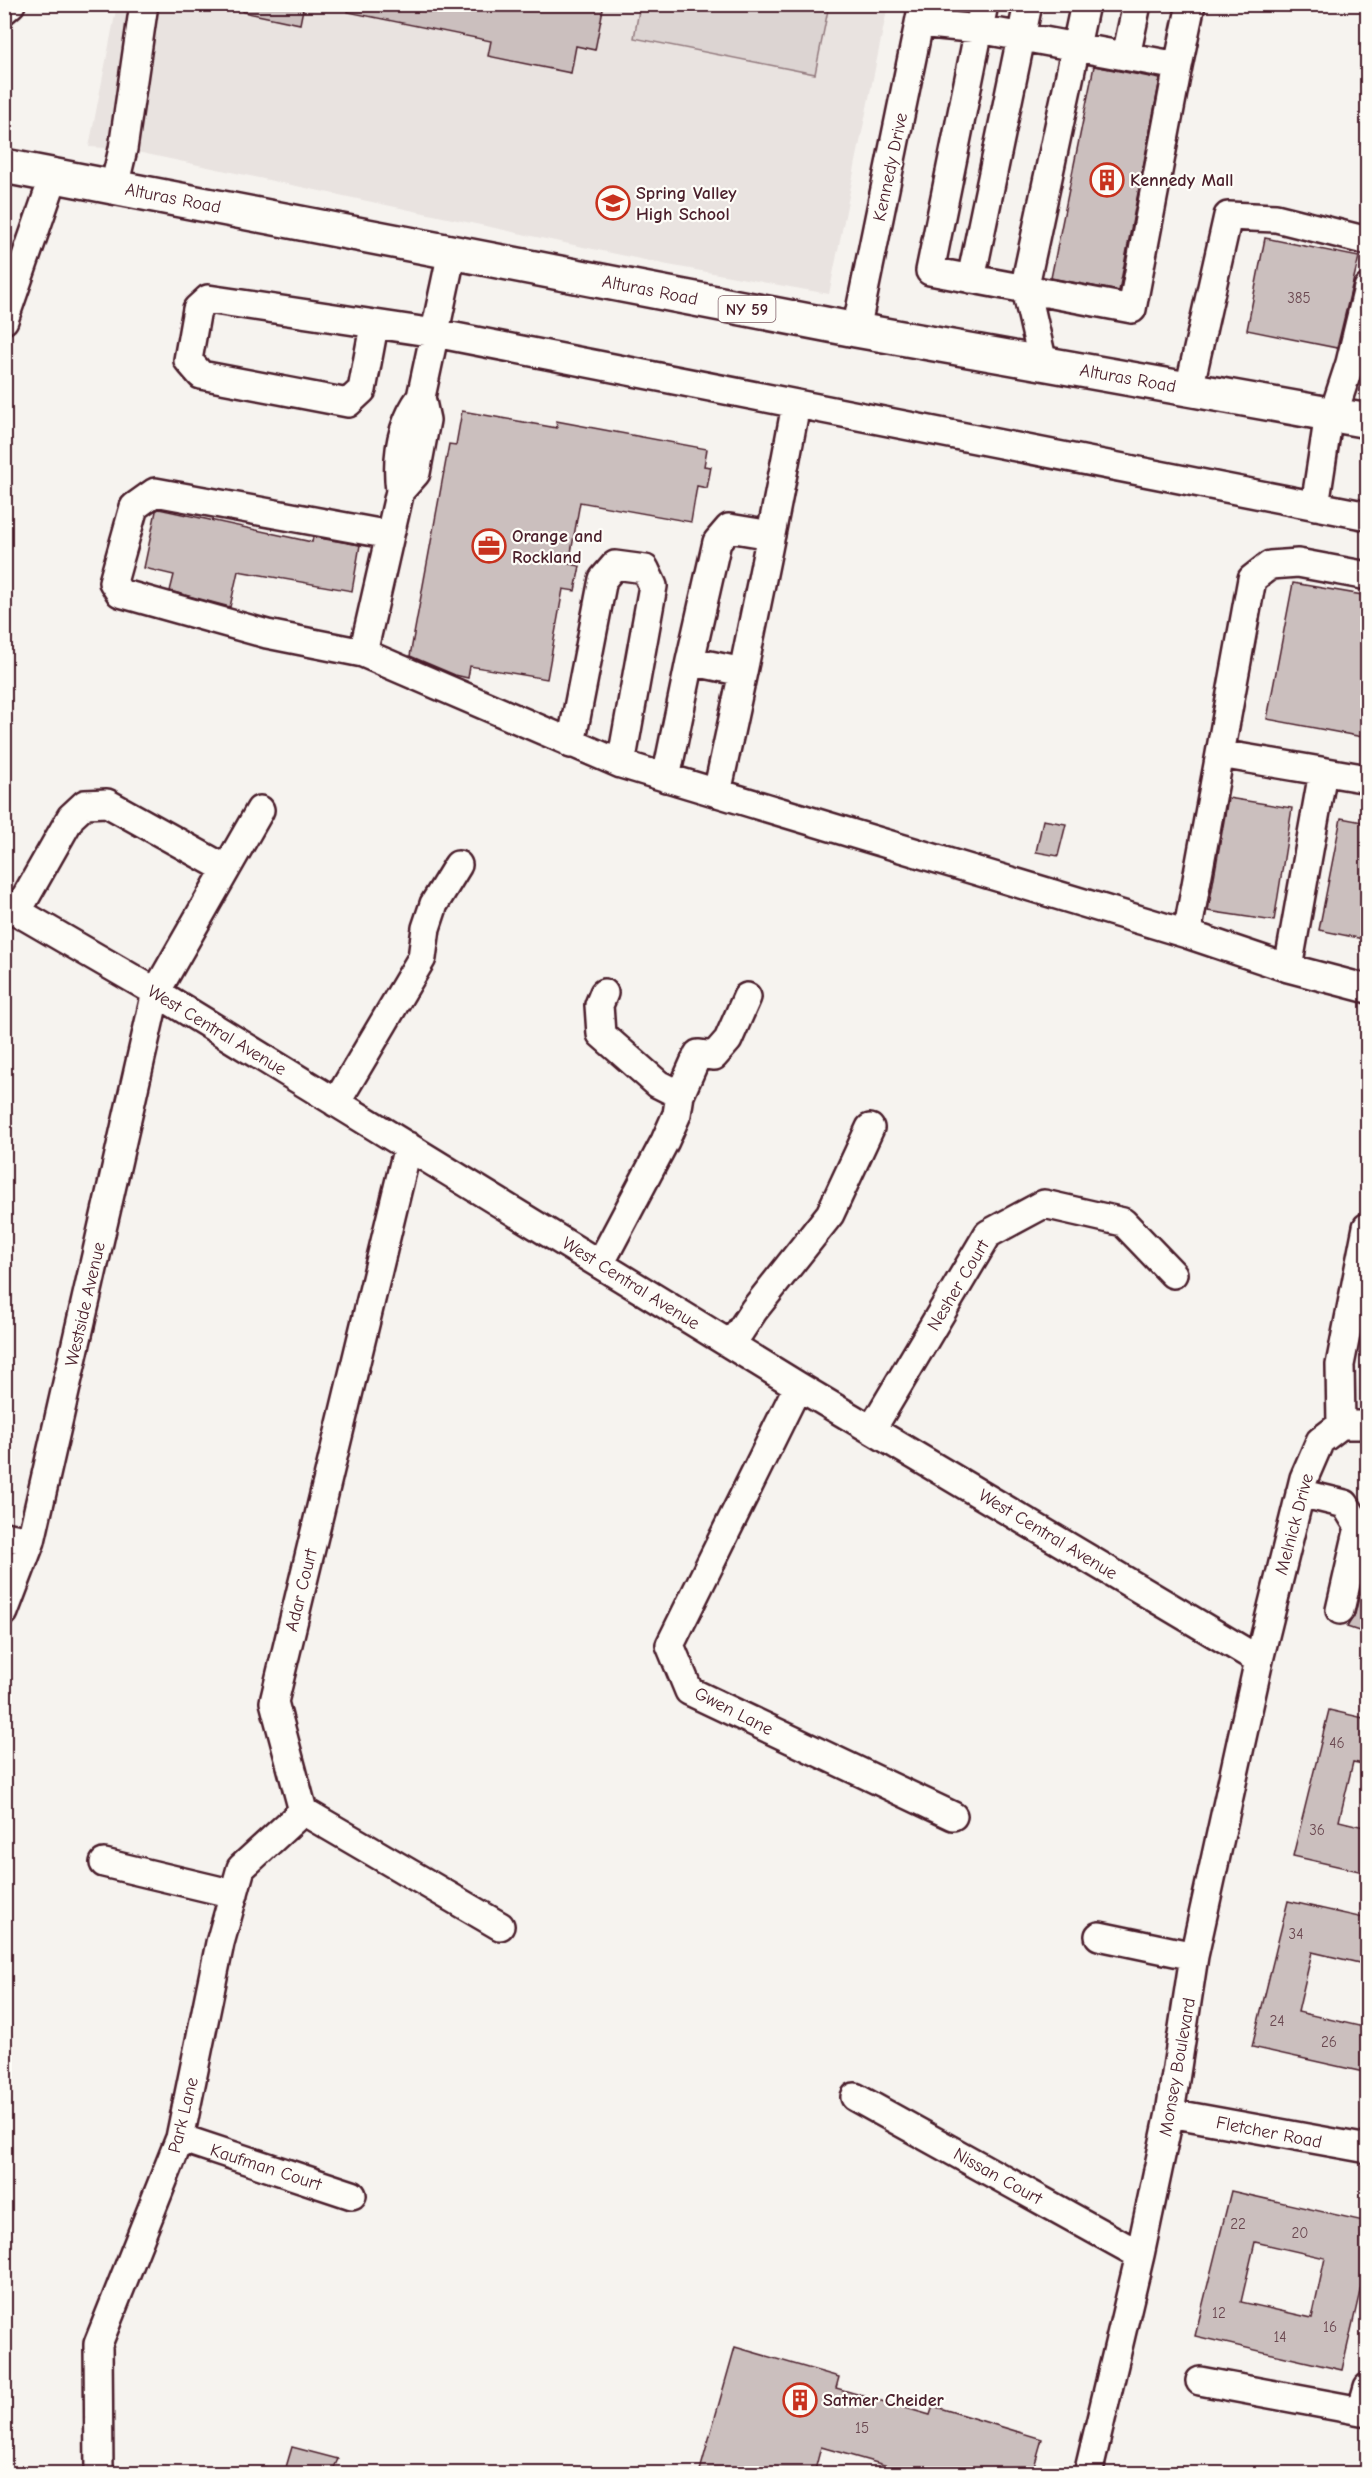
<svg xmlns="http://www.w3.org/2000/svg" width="1372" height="2478" viewBox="0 0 1372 2478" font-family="'Comic Neue',sans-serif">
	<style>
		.built { fill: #e9e3e0 }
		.grass { fill: #dcd4d2; stroke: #937a7e; stroke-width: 1.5 }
		.building { fill: #cbbfbe; stroke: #4a1f2b; stroke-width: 1.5; fill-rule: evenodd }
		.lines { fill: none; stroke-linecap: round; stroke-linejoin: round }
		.minor-casing { stroke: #4a1f2b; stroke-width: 32 }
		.major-casing { stroke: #4a1f2b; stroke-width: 38 }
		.minor { stroke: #fdfcf7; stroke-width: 27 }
		.major { stroke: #fdfcf7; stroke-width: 33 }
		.labels { text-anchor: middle; stroke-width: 4.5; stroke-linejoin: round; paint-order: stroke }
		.number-label { font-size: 15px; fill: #6a4750 }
		.shield { fill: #fdfcf7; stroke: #806168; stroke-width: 1.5 }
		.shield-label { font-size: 16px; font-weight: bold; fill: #4a1f2b }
		.street-label { font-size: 18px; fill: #4a1f2b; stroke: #fdfcf7 }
		.poi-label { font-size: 18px; font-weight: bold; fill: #4a1f2b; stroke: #fdfcf7; text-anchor: start }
	</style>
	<rect width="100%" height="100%" fill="#f6f3ef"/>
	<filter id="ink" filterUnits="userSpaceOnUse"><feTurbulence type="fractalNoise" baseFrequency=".0167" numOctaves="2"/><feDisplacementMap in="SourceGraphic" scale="12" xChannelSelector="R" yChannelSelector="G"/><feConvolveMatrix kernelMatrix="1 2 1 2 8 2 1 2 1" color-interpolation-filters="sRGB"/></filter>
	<g filter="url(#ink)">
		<path class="built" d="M117,5H888L829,294L668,265L123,149L89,147Z"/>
		<path class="grass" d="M640,5V4L829,5L815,74L634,38Z"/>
		<path class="building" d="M244,4H304L300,24L243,12Z
			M348,4H604L595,50L576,46L571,73L488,56L491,41L348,12Z
			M1094,66L1160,79L1119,291L1051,278Z
			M1265,238L1359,257L1337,348L1247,330Z
			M462,411L557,428L556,421L707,449L704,466L711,467L707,488L697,486L691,522L580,502L569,564L580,566L575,591L563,589L547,679L470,666L468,678L455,675L410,656L449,444L456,445Z
			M159,509L312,542L313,537L360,545L352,591L238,571L230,607L170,591L174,575L144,568L156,511Z
			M1293,583L1368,596V738L1267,719Z
			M1228,798L1292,808L1274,921L1208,911Z
			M1341,818L1368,823V940L1319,930Z
			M1043,820L1066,824L1058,856L1036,852Z
			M1365,1573H1368V1634L1347,1627L1355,1614Z
			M1329,1710L1368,1719V1765L1353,1762L1339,1821L1368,1828V1873L1293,1856Z
			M1288,1901L1368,1919V1965L1312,1952L1298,2012L1368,2028V2073L1252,2047Z
			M1231,2191L1368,2222V2256L1342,2370L1195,2336ZM1255,2242L1325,2258L1312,2318L1241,2302Z
			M735,2347L839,2377L836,2388L930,2415L933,2406L1042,2439L1032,2474H916L821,2447L814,2474H699Z
			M292,2447L338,2459L331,2474H284Z"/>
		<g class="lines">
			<defs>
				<path id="minor" d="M984,4L930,271L1132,309L1178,66
					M4,10L11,4
					M919,23L979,29L1178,66L1191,4
					M1126,56L1137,4
					M114,187L123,149L144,4
					M971,279L1028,4
					M4,320L54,176
					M374,326L362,390L348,403L201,375L188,360L197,309L208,299L435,333L1368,516
					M856,330L923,4
					M1043,363L1028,298L1024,290L1085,4
					M1189,389L1228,216L1276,218L1368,241
					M1333,415L1350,363L1368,288
					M400,491L416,473L426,420L421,397L452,252
					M1315,506L1329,414
					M390,535L155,492L134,507L113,582L120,593L267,634L363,653L621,764L1187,934L1288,968L1368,989
					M771,535L729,528L717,542L690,661L743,672C761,583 780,494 796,404
					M363,653L400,491C396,458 401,424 421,397
					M571,744L603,579L615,565L645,569L653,586L621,764
					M1220,754L1368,779
					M666,778L690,661
					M717,793L743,672
					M4,904L156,992L798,1386L1259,1660
					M17,912L71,817L85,804L107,803L226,869
					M1187,934L1252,579L1270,565L1298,563L1368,576
					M1288,968L1323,772
					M680,1095L698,1054L714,1056L728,1040L747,997
					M336,1103L422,958L426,928L434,904L458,865
					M408,1146L274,1702L303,1811L500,1926
					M600,1264L665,1141L677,1114L680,1095L658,1084L601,1034L599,1005L604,993
					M731,1345L754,1310L830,1214L870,1128
					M798,1386L670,1645L689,1691L953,1816
					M1341,1425L1340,1365L1367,1227
					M872,1429L988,1234L1044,1204L1123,1222L1173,1274
					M1300,1493L1345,1504L1359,1527L1340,1610
					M4,1536L31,1541
					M4,1612L31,1541L156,992L260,810
					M104,1863L234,1894
					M1099,1936L1194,1956
					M855,2097L1140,2255
					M1170,2113L1368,2149
					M180,2138L352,2195
					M1200,2381L1361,2411
					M1368,2387L1361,2411L1368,2412
					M99,2474L98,2344L180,2138L220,1943L241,1868L303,1811
					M1088,2474L1140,2255L1170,2113L1194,1956L1259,1660L1304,1478L1320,1441L1341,1425H1368"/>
				<path id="major" d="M4,166L856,330L1368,421"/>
			</defs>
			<use href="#minor" class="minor-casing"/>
			<use href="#major" class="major-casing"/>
			<use href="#minor" class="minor"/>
			<use href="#major" class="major"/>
		</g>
	</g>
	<defs>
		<symbol id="building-ring" viewBox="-11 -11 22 22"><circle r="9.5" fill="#fdfcf7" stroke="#c8321e" stroke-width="1.5"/><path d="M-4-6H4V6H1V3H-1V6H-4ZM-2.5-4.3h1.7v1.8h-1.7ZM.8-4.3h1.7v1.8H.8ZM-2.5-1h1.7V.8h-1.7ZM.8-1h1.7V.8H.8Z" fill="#c8321e"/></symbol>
		<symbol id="school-ring" viewBox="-11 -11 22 22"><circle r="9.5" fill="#fdfcf7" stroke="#c8321e" stroke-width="1.5"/><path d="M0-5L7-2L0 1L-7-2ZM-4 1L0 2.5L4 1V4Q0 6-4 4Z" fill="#c8321e"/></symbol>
		<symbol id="office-ring" viewBox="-11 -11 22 22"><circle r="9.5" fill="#fdfcf7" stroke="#c8321e" stroke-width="1.5"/><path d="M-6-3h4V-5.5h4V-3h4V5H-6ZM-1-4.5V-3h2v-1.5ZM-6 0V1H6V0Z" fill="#c8321e"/></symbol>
	</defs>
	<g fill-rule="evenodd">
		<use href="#building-ring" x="1088" y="161" width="38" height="38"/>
		<use href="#school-ring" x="594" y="184" width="38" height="38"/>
		<use href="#office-ring" x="470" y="527" width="38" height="38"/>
		<use href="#building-ring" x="781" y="2381" width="38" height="38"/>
	</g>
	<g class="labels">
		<g class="number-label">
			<text x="1299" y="303">385</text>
			<text x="1337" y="1748">46</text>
			<text x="1317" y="1835">36</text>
			<text x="1296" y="1939">34</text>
			<text x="1277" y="2026">24</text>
			<text x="1329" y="2047">26</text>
			<text x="1238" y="2229">22</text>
			<text x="1300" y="2238">20</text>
			<text x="1219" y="2318">12</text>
			<text x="1330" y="2332">16</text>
			<text x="1280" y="2342">14</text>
			<text x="862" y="2433">15</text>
		</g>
		<rect class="shield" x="718.5" y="296" width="57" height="26" rx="4.5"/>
		<g class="shield-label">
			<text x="747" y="315">NY 59</text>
		</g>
		<g class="street-label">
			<text transform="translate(890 167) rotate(-78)" y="6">Kennedy Drive</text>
			<text transform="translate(173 198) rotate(11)" y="6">Alturas Road</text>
			<text transform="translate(650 290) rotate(11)" y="6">Alturas Road</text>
			<text transform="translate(1128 378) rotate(10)" y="6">Alturas Road</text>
			<text transform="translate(217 1030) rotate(31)" y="6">West Central Avenue</text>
			<text transform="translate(631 1283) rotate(32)" y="6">West Central Avenue</text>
			<text transform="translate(958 1285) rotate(-59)" y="6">Nesher Court</text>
			<text transform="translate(85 1304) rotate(-77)" y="6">Westside Avenue</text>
			<text transform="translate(1294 1524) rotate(-75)" y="6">Melnick Drive</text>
			<text transform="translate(1048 1534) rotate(31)" y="6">West Central Avenue</text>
			<text transform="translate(301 1590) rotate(-76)" y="6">Adar Court</text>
			<text transform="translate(734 1711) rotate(27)" y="6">Gwen Lane</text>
			<text transform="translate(1177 2067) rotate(-80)" y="6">Monsey Boulevard</text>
			<text transform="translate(183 2115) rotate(-76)" y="6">Park Lane</text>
			<text transform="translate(1269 2132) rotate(11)" y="6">Fletcher Road</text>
			<text transform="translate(266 2167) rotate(18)" y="6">Kaufman Court</text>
			<text transform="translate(998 2176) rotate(29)" y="6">Nissan Court</text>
		</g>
		<g class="poi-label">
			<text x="1130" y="186">Kennedy Mall</text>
			<text x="636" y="199">Spring Valley<tspan x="636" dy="21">High School</tspan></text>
			<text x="512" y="542">Orange and<tspan x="512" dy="21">Rockland</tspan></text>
			<text x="823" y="2406">Satmer Cheider</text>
		</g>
	</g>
	<rect width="1372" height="2478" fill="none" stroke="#fdfcf7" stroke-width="24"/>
	<rect x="12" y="12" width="1348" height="2454" fill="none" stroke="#4a1f2b" stroke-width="2" filter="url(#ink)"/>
</svg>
